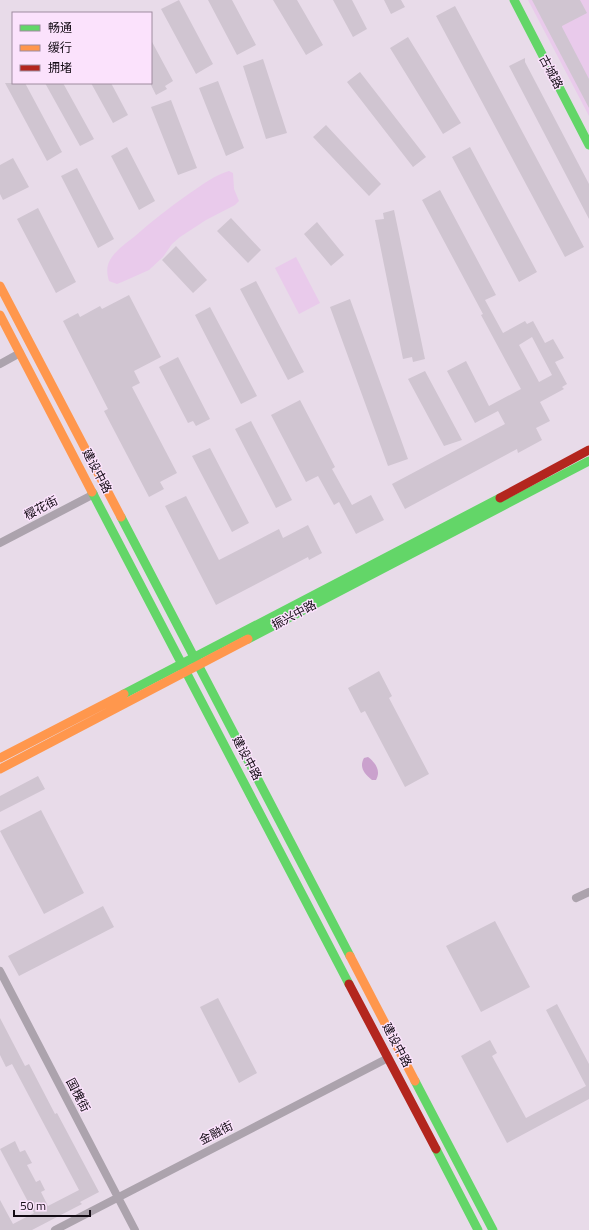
<svg xmlns="http://www.w3.org/2000/svg" width="589" height="1230" viewBox="0 0 589 1230" font-family="'Titillium Web','Noto Sans SC',sans-serif">
	<style>
		.green { fill: #e9caeb }
		.water { fill: #caa1cd }
		.building { fill: #d0c5d1; fill-rule: evenodd }
		.lines { fill: none; stroke-linecap: round; stroke-linejoin: round }
		.street { stroke: #aca3ad; stroke-width: 8 }
		.fast { stroke: #63d668; stroke-width: 9 }
		.slow { stroke: #ff974d; stroke-width: 9 }
		.jam { stroke: #b3261e; stroke-width: 9 }
		.labels { text-anchor: middle; stroke-width: 3; stroke-linejoin: round; paint-order: stroke }
		.street-label { font-size: 12px; fill: #120a13; stroke: #fbe2fc }
	</style>
	<rect width="100%" height="100%" fill="#e8dbe9"/>
	<path class="green" d="M528,0H589V116Z
		M229,171L233,173L234,189L239,201L235,205L206,220L180,237L172,244L163,257L149,270L122,282L117,284L109,281C107,274 106,267 110,260C115,251 126,243 134,237C152,221 170,207 190,193C202,185 215,175 229,171Z
		M296,257L320,303L299,314L275,268Z"/>
	<path class="water" d="M368,757C376,763 381,771 376,780H372C364,774 359,767 364,758Z"/>
	<path class="building" d="M179,0L213,64L196,74L161,9Z
		M208,0H232L256,45L237,55Z
		M273,0H297L323,45L306,55Z
		M333,0H352L367,29L353,37Z
		M384,0H401L405,7L391,14Z
		M532,0H580L587,13L562,26V27L589,79V108Z
		M455,6L584,247L565,257L436,16Z
		M408,37L461,123L443,134L390,48Z
		M151,40L173,81L165,86L167,89L156,95L151,85Z
		M525,58V62L589,184V219L509,66Z
		M263,59L287,133L266,139L243,66Z
		M360,72L426,157L413,167L347,82Z
		M218,81L244,148L226,156L199,88Z
		M5,83H25L62,152L47,161Z
		M45,83H63L94,139L80,146Z
		M91,83H111L128,115L113,123Z
		M171,100L197,168L178,175L151,107Z
		M326,125L381,184L369,196L313,137Z
		M127,147L155,201L139,210L111,156Z
		M470,147L537,272L519,282L452,157Z
		M13,158L29,187L3,200L0,194V165Z
		M77,168L114,239L98,248L61,176Z
		M440,190L496,295L485,300L503,333L525,321L527,324L533,321L545,343L553,339L564,358L555,362L567,384L562,387L564,389L540,402L550,421L536,428L542,440L518,453L517,449L405,509L392,484L505,424L498,411L475,423L447,371L466,361L489,406L521,389L481,315L483,314L422,200ZM532,337L552,375L539,382L519,345Z
		M38,208L76,282L56,293L17,219Z
		M394,210L425,359L413,362L412,357L403,359L375,220L384,219L383,213Z
		M231,218L261,250L248,263L217,231Z
		M317,222L344,255L331,266L304,234Z
		M176,246L207,280L193,293L162,260Z
		M256,281L304,372L288,380L240,289Z
		M129,295L161,357L134,371L140,383L132,387L177,473L160,482L164,489L149,497L104,411L108,409L63,321L78,313L80,317L100,306L102,309Z
		M350,299L408,459L388,466L330,307Z
		M210,307L257,396L241,404L195,315Z
		M178,357L210,419L196,426L193,421L188,423L159,367Z
		M425,371L462,440L444,446L408,379Z
		M300,400L335,467L332,469L352,505L371,495L384,520L356,534L339,502L334,505L318,476L306,482L271,415Z
		M251,421L292,500L276,508L235,429Z
		M210,448L249,523L232,532L192,456Z
		M186,496L219,560L279,529L283,538L308,525L322,553L309,560L308,557L216,605L165,506Z
		M379,671L392,696L389,698L429,774L405,787L365,711L361,713L348,688Z
		M38,776L45,789L0,812V796Z
		M41,810L84,893L44,914L0,831Z
		M103,906L114,927L19,976L8,956Z
		M495,921L530,987L481,1012L446,946Z
		M218,998L257,1073L239,1083L200,1007Z
		M557,1004L589,1064V1099L507,1143L461,1056L490,1040L497,1053L492,1056L526,1118L586,1086L546,1010Z
		M0,1018L25,1066L29,1064L55,1114L57,1113L99,1192L80,1202L82,1204L32,1230H0V1200L13,1224L34,1213L0,1149L15,1141L20,1152L25,1150L32,1163L27,1165L36,1182L40,1180L45,1190L41,1192L48,1206L79,1190L12,1064L6,1067L0,1055Z"/>
	<g class="lines">
		<path class="street" d="M0,364L20,353
			M0,543L94,494
			M576,898L589,892
			M0,971L135,1230
			M55,1230L388,1058"/>
		<path class="fast" d="M514,0L589,145
			M92,492L349,984
			M121,517L350,956
			M248,639L589,461
			M124,694L500,498
			M415,1081L493,1230
			M436,1149L478,1230"/>
		<path class="slow" d="M0,286L121,517
			M0,315L92,492
			M0,758L124,694
			M0,769L248,639
			M350,956L415,1081"/>
		<path class="jam" d="M500,498L589,450
			M349,984L436,1149"/>
	</g>
	<g class="labels">
		<g class="street-label">
			<text transform="translate(551 72) rotate(62)" y="4">古城路</text>
			<text transform="translate(97 471) rotate(62)" y="4">建设中路</text>
			<text transform="translate(41 508) rotate(-28)" y="4">樱花街</text>
			<text transform="translate(294 615) rotate(-28)" y="4">振兴中路</text>
			<text transform="translate(247 758) rotate(62)" y="4">建设中路</text>
			<text transform="translate(397 1045) rotate(62)" y="4">建设中路</text>
			<text transform="translate(78 1095) rotate(62)" y="4">国槐街</text>
			<text transform="translate(216 1133) rotate(-27)" y="4">金融街</text>
		</g>
	</g>
	<rect x="12" y="12" width="140" height="72" fill="#fbe2fc" stroke="#9e8c9f"/>
	<rect x="20" y="25" width="20" height="6" fill="#63d668" stroke="#9e8c9f"/>
	<text x="48" y="32" font-size="12" fill="#120a13">畅通</text>
	<rect x="20" y="45" width="20" height="6" fill="#ff974d" stroke="#9e8c9f"/>
	<text x="48" y="52" font-size="12" fill="#120a13">缓行</text>
	<rect x="20" y="65" width="20" height="6" fill="#b3261e" stroke="#9e8c9f"/>
	<text x="48" y="72" font-size="12" fill="#120a13">拥堵</text>
	<path d="M14 1210v6h76v-6" fill="none" stroke="#120a13" stroke-width="2"/>
	<text x="20" y="1210" font-size="12" fill="#120a13" stroke="#fbe2fc" stroke-width="3" paint-order="stroke">50 m</text>
</svg>
